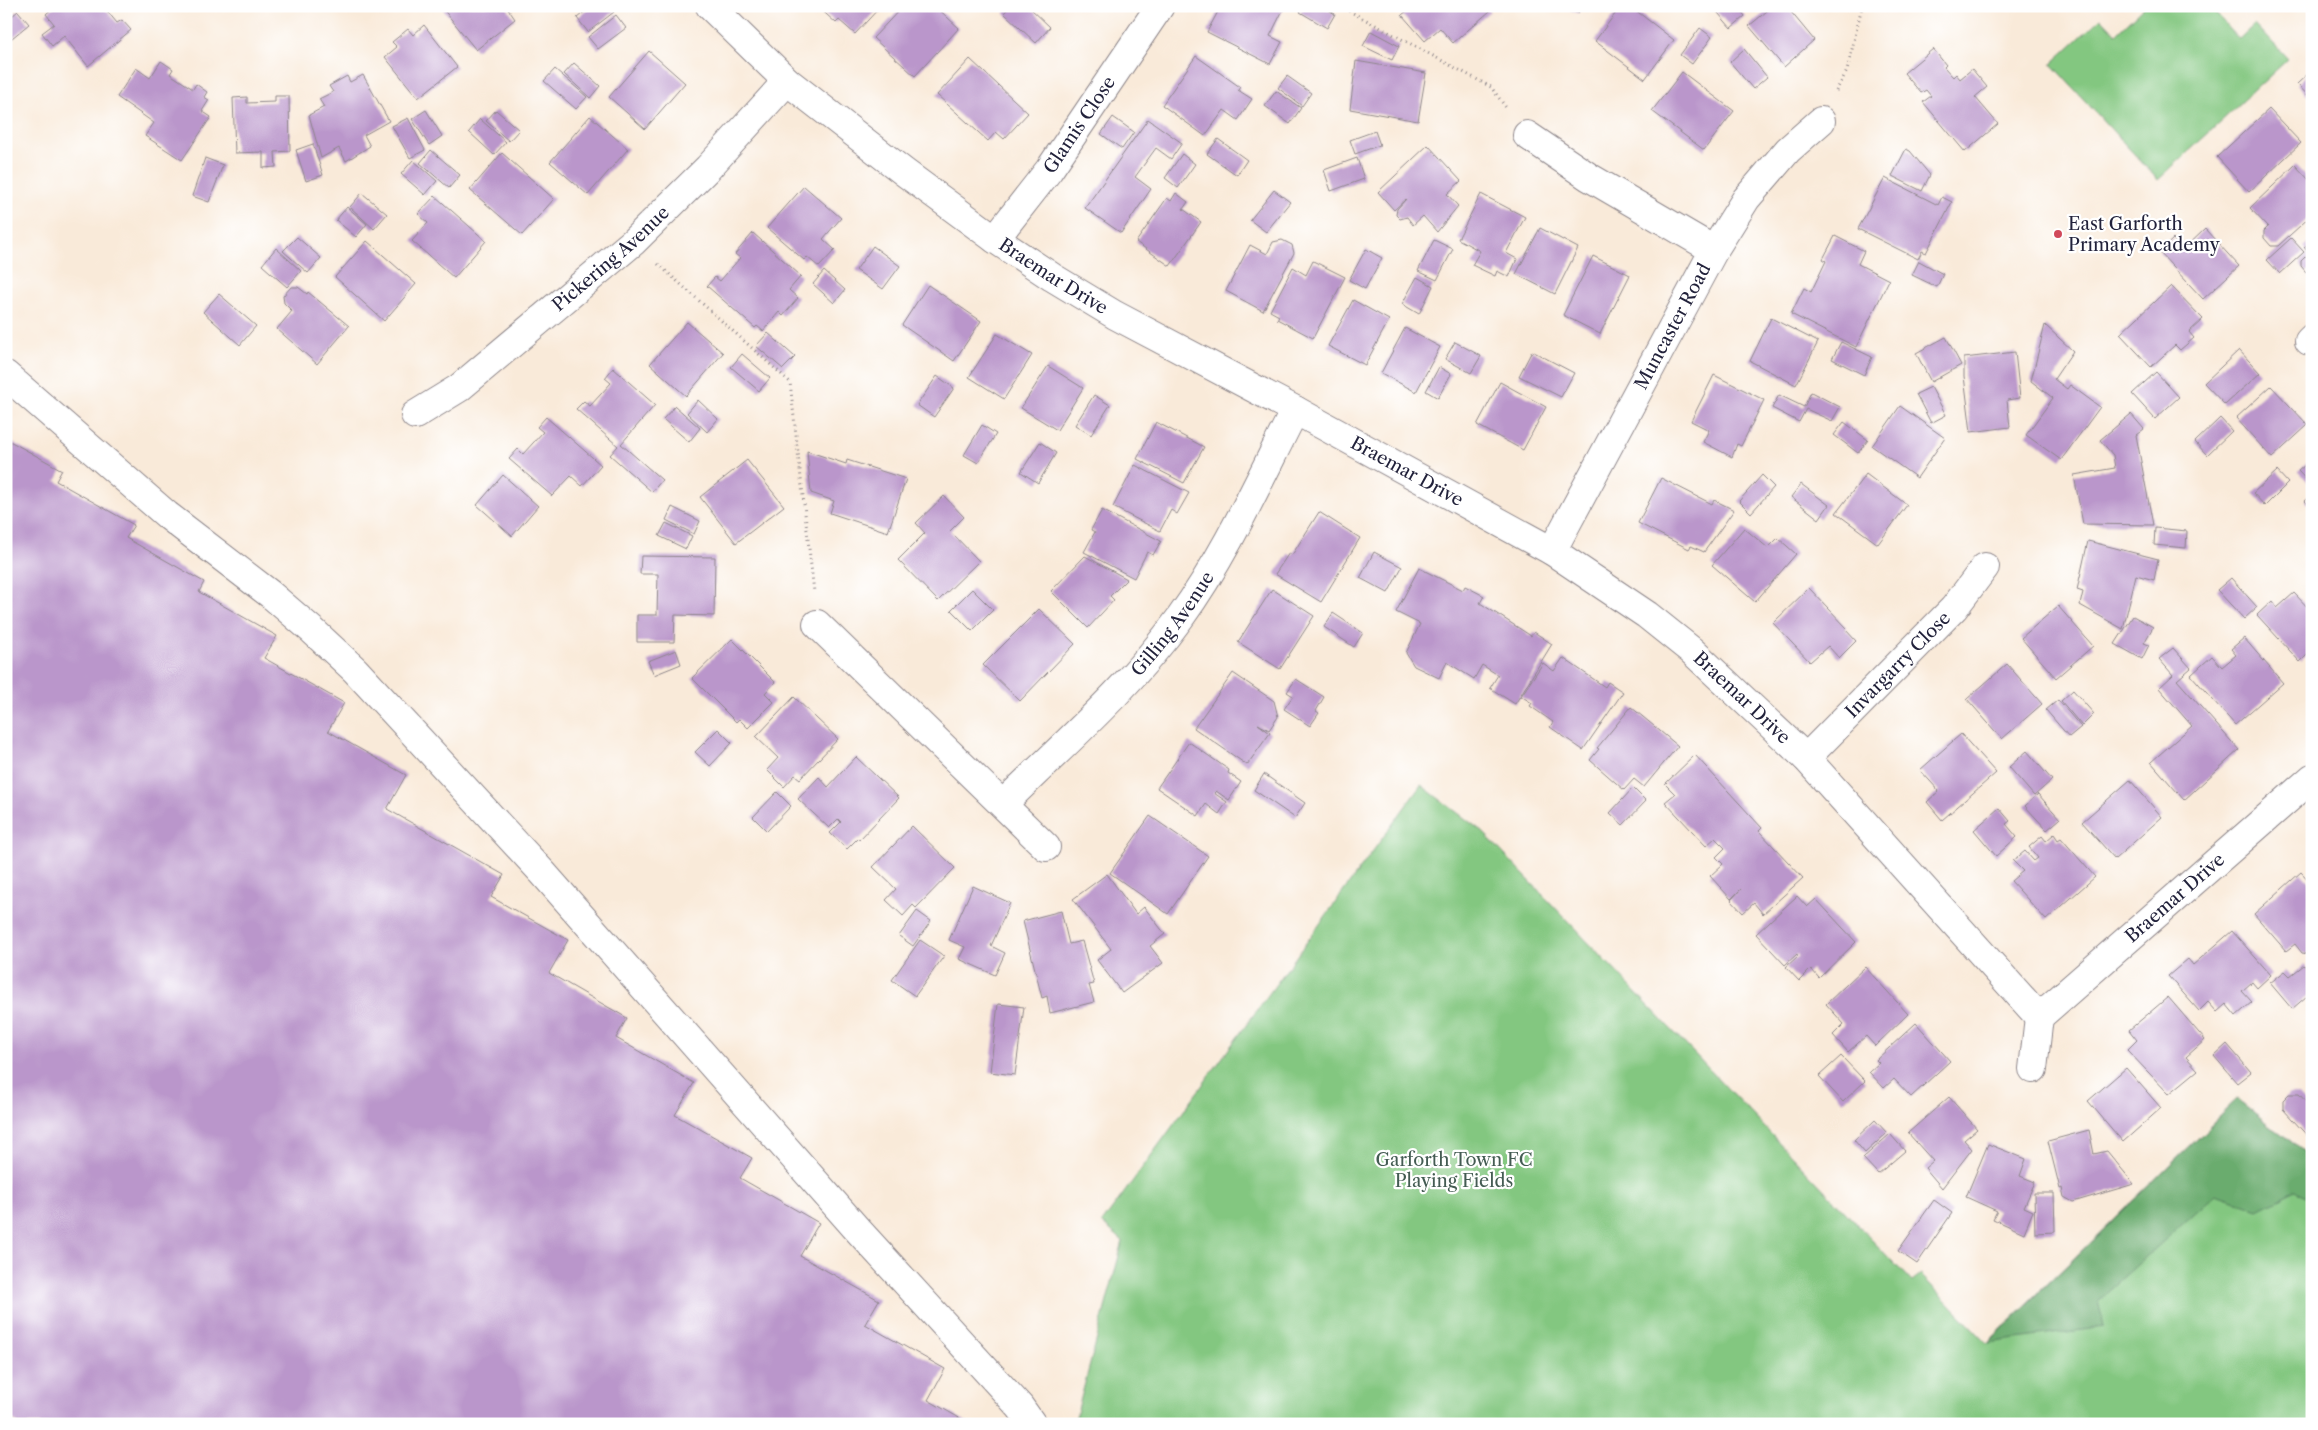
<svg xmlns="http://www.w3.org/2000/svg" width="2318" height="1430" viewBox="0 0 2318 1430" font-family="'Libre Caslon Text',serif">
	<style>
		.green { fill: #83c780; stroke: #52745e }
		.forest { fill: #6aac6e; stroke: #466754 }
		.building { fill: #ba96cb }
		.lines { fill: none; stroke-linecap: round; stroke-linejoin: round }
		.minor-casing { stroke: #8e868a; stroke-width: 30 }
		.path { stroke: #8e868a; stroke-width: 3; stroke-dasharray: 1 4; stroke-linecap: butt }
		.minor { stroke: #fff; stroke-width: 28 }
		.poi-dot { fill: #d1495b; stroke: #fff; stroke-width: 2 }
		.labels { text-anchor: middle; stroke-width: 4.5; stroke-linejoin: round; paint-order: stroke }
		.street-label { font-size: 18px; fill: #22223b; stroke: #fff }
		.poi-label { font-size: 18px; fill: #22223b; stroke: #fff; text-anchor: start }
		.park-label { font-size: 18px; fill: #445c53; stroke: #fff }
	</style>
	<rect width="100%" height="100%" fill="#fff"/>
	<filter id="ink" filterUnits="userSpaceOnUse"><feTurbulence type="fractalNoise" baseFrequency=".02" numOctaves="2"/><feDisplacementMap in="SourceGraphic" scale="10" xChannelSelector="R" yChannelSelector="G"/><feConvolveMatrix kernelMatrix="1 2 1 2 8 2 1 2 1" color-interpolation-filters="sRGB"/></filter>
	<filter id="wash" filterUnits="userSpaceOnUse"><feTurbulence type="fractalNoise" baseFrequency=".0096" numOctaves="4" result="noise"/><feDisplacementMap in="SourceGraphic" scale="20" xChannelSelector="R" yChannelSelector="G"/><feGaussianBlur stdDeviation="1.12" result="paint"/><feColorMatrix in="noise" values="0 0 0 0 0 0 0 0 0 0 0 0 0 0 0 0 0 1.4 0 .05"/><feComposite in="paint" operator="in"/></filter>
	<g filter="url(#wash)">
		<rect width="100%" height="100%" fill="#f9ead9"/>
		<path class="green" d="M2145,6H2209L2239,39L2255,24L2288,59L2158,180L2051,64L2101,18L2116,34Z
			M1421,785L1483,832L1912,1282L1921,1275L1987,1343L2237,1099L2312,1158V1424H1074L1123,1241L1102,1223Z"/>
		<path class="forest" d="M2237,1099L2312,1158V1200L2296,1190L2258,1209L2216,1194L2098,1300L2104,1327L1988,1343Z"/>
		<g id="blocks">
			<path class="building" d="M55,6H103L117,23L122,20L131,30L88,66L64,36L52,46L42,33L54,24L46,14Z
				M446,6H506L515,19L476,50L443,9Z
				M592,6H610L614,12L588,32L577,18Z
				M817,6H881L855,34L839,20L836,23Z
				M903,6H935L959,28L915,76L873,38Z
				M1010,6H1028L1050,27L1036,43L1004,13Z
				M1221,6H1285L1270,36L1282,42L1270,64L1207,32Z
				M1304,6H1322L1335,14L1327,28L1300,12Z
				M1413,6H1486L1490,11L1453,43L1440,28L1425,41L1402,15Z
				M1561,6H1581L1578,13Z
				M1621,6H1630L1674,40L1645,79L1595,41Z
				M1712,6H1737L1745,16L1731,28Z
				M1773,6H1786L1814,40L1784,67L1749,26Z
				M18,11L29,24L6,43V21Z
				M616,15L626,28L598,49L588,37Z
				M424,25L457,67L418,98L385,57L397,47L392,42L408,29L413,35Z
				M1700,28L1712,37L1692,64L1680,55Z
				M1371,31L1399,46L1392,60L1363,46Z
				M1744,49L1767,77L1753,89L1730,62Z
				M1933,49L1946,65L1944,67L1953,77L1956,74L1960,79L1972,69L1987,87L1975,97L1998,124L1965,152L1923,102L1931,96L1926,90L1921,93L1904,73Z
				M649,51L685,83L645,129L609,97Z
				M1196,56L1240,87L1238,90L1252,99L1238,120L1224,110L1205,136L1162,105Z
				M970,59L1028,113L1004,139L996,132L988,141L937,95Z
				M161,61L173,69L170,74L193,89L196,84L207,92L204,97L209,100L202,111L211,117L182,160L145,136L154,123L117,97L136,68L150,78Z
				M1356,61L1426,73L1418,121L1350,109Z
				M574,63L600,86L590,98L564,74Z
				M555,69L587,97L576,109L544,81Z
				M2312,70V100L2297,84Z
				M1682,72L1734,111L1704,150L1652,111Z
				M363,75L389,121L364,135L370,146L346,161L339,148L321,158L309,115L324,107L319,99L333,92L329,86L347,76L350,82Z
				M1287,76L1311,93L1302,106L1278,88Z
				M1276,91L1301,108L1290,124L1265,106Z
				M275,96H289L290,151L275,152L276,167L263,168V152L235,153L233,98L247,97V103L275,102Z
				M2269,109L2301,143L2249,192L2217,157Z
				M426,110L442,136L429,145L412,119Z
				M496,110L519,130L509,141L486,121Z
				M590,116L628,149L588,195L550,162Z
				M1113,117L1134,132L1122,149L1101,134Z
				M408,118L425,150L410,158L392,126Z
				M480,119L506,142L494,155L469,132Z
				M1148,119L1182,143L1171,159L1156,148L1135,177L1151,189L1121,233L1085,208Z
				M1375,131L1380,145L1355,154L1350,140Z
				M1218,139L1247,160L1237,175L1207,154Z
				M313,144L323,175L306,181L296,150Z
				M1428,145L1461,181L1447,194L1458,206L1437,232L1423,216L1413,225L1407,217L1400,219L1396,215L1397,209L1406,199L1394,210L1378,192Z
				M1906,149L1910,151L1930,175L1922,191L1892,176Z
				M431,150L460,175L449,188L420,163Z
				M502,153L554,199L522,235L470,190Z
				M1182,154L1195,164L1178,188L1165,178Z
				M205,158L223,165L209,202L192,196Z
				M1357,158L1364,179L1331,191L1324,170Z
				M413,160L437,181L425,195L401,174Z
				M2295,165L2312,183V215L2278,246H2271L2264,238V231L2268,227L2250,208Z
				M1885,178L1938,205L1942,197L1952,202L1926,253L1922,251L1918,259L1858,229Z
				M804,186L841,218L823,239L835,250L819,267L807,257L804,260L767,228Z
				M1274,190L1290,202L1266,232L1250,220Z
				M362,193L387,214L374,229L350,207Z
				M1176,193L1188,202L1183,209L1201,222L1170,266L1136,242L1167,198L1171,201Z
				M1481,194L1525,217L1506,253L1517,259L1509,277L1497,271L1495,276L1472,265L1480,251L1458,239Z
				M435,196L486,241L454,278L412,241L428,223L418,214Z
				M347,207L367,224L356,237L336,220Z
				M1540,228L1578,248L1555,294L1516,274Z
				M2205,229L2239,266L2203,299L2159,252L2173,239L2183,250Z
				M753,233L801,276L789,290L798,298L783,316L779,312L763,331L757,326L755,328L707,286L715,277L720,281L740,258L735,254Z
				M1835,236L1864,251L1858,264L1889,280L1856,347L1791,314L1804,288L1811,292L1826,261L1823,259Z
				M297,237L321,258L308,273L283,251Z
				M2291,238L2304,252L2280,274L2267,260Z
				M1282,240L1292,245L1294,253L1263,311L1226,291L1250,245L1267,254L1273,242Z
				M1434,240L1453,249L1437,280L1418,271Z
				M367,241L416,284L384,321L335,277Z
				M2312,241V272H2306L2301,266V261L2309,253L2304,247Z
				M873,246L900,266L883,289L856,270Z
				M276,248L301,271L287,287L262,265Z
				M1366,249L1382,258L1365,289L1349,280Z
				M1593,256L1630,275L1600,334L1563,315Z
				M1313,261L1345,277L1313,338L1277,319L1279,316L1270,311L1293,267L1306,275Z
				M1919,261L1943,274L1937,287L1912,275Z
				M824,271L845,290L834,303L813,284Z
				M1417,277L1433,286L1419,314L1402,304Z
				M928,285L981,321L954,361L902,325Z
				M2171,286L2203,319L2189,332L2194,338L2180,350L2175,345L2151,367L2120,334Z
				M291,287H298L307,294L308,292L349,326L317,364L277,329L292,311L284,303L283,296Z
				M219,294L256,326L240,345L203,312Z
				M1353,300L1389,320L1365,365L1328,346Z
				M1771,318L1818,342L1796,385L1750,361Z
				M687,322L723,353L686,396L650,364Z
				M2045,325L2073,351L2054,379L2067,389L2070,385L2100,407L2061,460L2026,435L2053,398L2031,381Z
				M1405,328L1440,347L1416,392L1381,373Z
				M768,333L795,357L783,369L756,346Z
				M997,334L1032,355L1004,399L969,377Z
				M1946,337L1961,365L1931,382L1916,353Z
				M1455,342L1481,356L1471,373L1445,359Z
				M1841,342L1872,357L1864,375L1832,359Z
				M2239,350L2260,373L2225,405L2204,383Z
				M1532,351L1574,373L1561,397L1519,376Z
				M2015,352L2020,398L2007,400L2010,427L1971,432L1964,376V358Z
				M742,354L770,378L759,391L731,367Z
				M1048,366L1083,388L1057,430L1021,408Z
				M1439,367L1451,374L1438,398L1426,391Z
				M613,368L655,405L621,444L662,480L652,492L610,455L618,446L576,409L584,401L590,406L601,394L611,383L605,378Z
				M2156,372L2179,397L2155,419L2132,394Z
				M1714,375L1764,400L1741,446L1737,444L1732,457L1703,442L1709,430L1691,421Z
				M937,376L954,388L934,417L917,405Z
				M1500,382L1546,407L1523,450L1477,425Z
				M2271,386L2308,425L2272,458L2236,418Z
				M1931,387L1946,415L1931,423L1916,394Z
				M1811,392L1840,407L1832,421L1806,409L1799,422L1772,408L1779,395L1804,407Z
				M1094,395L1110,405L1091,435L1075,425Z
				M698,400L718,419L707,432L687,413Z
				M675,406L700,428L689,442L663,419Z
				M1900,406L1945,438L1917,478L1872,446Z
				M2131,414L2144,429L2136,435L2153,525L2083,524L2074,475L2115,468L2113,455L2100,440Z
				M546,417L601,465L582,486L571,476L552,496L509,459L518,449L523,454L543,432L537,427Z
				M2220,418L2232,431L2207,455L2195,442Z
				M1156,422L1204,447L1184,483L1137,459Z
				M1844,422L1868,440L1858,453L1834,435Z
				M982,425L996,434L978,463L964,455Z
				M6,439L62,470L56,481L134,525L126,538L204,582L199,592L277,636L264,658L344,703L328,731L406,775L387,809L504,875L491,897L568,940L549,973L627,1018L616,1038L694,1083L675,1115L752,1158L740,1178L819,1223L800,1256L879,1300L865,1324L945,1369L928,1400L970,1424H19L6,1416Z
				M1040,442L1056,453L1038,483L1021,472Z
				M807,451L846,464L847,460L906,479L888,532L830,513L834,501L811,493Z
				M2312,459V486L2298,471Z
				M747,460L784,506L736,543L700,497Z
				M1135,465L1189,493L1177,514L1171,510L1160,531L1113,507Z
				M2277,471L2288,483L2265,506L2253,493Z
				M1866,474L1907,505L1878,544L1836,513Z
				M503,475L538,506L512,536L477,505Z
				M1762,475L1774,487L1751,513L1739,501Z
				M1661,478L1712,504L1714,500L1734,510L1704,552L1691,546L1689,549L1638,523Z
				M1801,484L1829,505L1819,519L1791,497Z
				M2312,495V509L2305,501Z
				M944,496L964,517L950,531L979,561L938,601L898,560L925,533L916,523Z
				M672,507L700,521L694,534L666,520Z
				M1102,510L1161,541L1153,555L1147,552L1134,578L1084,552L1095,532L1091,530Z
				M1319,512L1360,538L1321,602L1275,574L1289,553L1292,555Z
				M666,523L692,536L686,549L659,536Z
				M1744,528L1768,548L1778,538L1796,554L1755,602L1712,565Z
				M2155,528L2187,531L2186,548L2154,545Z
				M2088,541L2158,559L2154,580L2136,575L2123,629L2080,605L2083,592L2077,590Z
				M1374,552L1402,567L1388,593L1360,578Z
				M641,556L715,557L714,616L675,615L674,642H637V615H657L658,574H640Z
				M1085,556L1127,579L1110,596L1114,600L1088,628L1051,591Z
				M1419,568L1463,590L1465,586L1484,596L1480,603L1531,636L1534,632L1552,644L1515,704L1490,688L1498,675L1482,665L1474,679L1447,662L1439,678L1414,666L1406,653L1420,624L1396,612Z
				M2231,578L2257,607L2244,619L2217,590Z
				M1809,588L1847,628L1845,629L1856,641L1839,658L1828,646L1810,662L1773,623Z
				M972,589L993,610L972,631L951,610Z
				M1272,589L1314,616L1280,669L1238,642Z
				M2294,593L2312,612V650L2300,662L2257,615L2272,601L2277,608Z
				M2058,606L2093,646L2056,678L2021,638Z
				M1039,609L1075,644L1020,701L983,665Z
				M1333,613L1363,633L1354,647L1324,627Z
				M2133,616L2153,627L2144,643L2149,645L2142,659L2115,644Z
				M2244,638L2283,683L2235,725L2191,675L2212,656L2222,667L2236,655L2231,649Z
				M732,639L775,682L765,693L774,702L748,728L739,719L736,722L692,678Z
				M2173,648L2191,668L2177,680L2239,750L2184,800L2151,762L2192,726L2159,688L2173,675L2159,659Z
				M676,650L681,664L654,675L648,661Z
				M1563,658L1605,687L1608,682L1623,692L1583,750L1550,727L1553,722L1530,706L1532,703L1521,696L1543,663L1554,671Z
				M2007,664L2042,704L2002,739L1967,699Z
				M1233,673L1274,701L1278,717L1269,730L1258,724L1270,733L1247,765L1194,728Z
				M1296,679L1324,697L1316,711L1319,713L1310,726L1284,709L1293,696L1287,692Z
				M2073,690L2094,714L2082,726L2061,701Z
				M794,697L838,739L800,779L795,775L784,787L767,770L778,758L756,737Z
				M2058,700L2081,727L2069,737L2046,710Z
				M1631,707L1678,746L1644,787L1634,779L1624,790L1590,760L1599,749L1597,748Z
				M718,729L732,743L710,766L695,752Z
				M1961,734L1996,773L1942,820L1927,802L1939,791L1920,770Z
				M1189,742L1229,770L1228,773L1241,782L1229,800L1216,791L1214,793L1227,802L1219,814L1206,804L1198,816L1157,788Z
				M2027,751L2052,780L2034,796L2009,767Z
				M1695,755L1762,828L1759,831L1803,878L1763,914L1754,903L1743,913L1731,900L1741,889L1731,899L1710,876L1723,864L1716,857L1725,848L1715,838L1706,846L1665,802L1675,794L1665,784Z
				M856,757L899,798L859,840L858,838L847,849L830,833L841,822L838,819L829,828L798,799L819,777L828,787Z
				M1264,774L1305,803L1295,818L1254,790Z
				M2130,780L2162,817L2115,859L2082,822Z
				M1633,788L1646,801L1623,825L1610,813Z
				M777,792L791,806L767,831L753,817Z
				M2038,794L2060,819L2047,830L2025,806Z
				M1999,808L2010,821L2006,824L2017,837L1996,856L1974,830Z
				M1150,816L1208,856L1168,914L1110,873Z
				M912,826L955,868L916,908L913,905L903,916L886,900L896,889L873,867Z
				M2054,834L2058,840L2061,838L2095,877L2046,920L2011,881L2023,871L2013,861L2025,851L2034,861L2038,858L2029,847L2042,836L2046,841Z
				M2301,872L2312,884V931H2309L2312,935V951L2309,954L2302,953L2295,944L2286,951L2254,914Z
				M1107,874L1136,914L1144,907L1165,934L1150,946L1163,963L1122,993L1097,960L1111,949L1073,899Z
				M973,886L1010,903L991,946L1005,953L995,975L959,959L965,947L949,940Z
				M1797,896L1807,907L1816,899L1856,942L1819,978L1811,969L1799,981L1786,967L1798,956L1797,954L1785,965L1756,934Z
				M917,911L931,921L913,946L899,936Z
				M1061,911L1069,944L1082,941L1094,984L1089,985L1094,1002L1050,1013L1047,996L1042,998L1023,921Z
				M2232,931L2271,975L2257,988L2252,982L2242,991L2252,1002L2236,1016L2226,1004L2217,1012L2208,1002L2199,1011L2168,976L2188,959L2193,965Z
				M920,940L944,956L915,996L892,980Z
				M2304,965L2312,974V1001L2307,996L2292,1009L2270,983L2285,971L2290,976Z
				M1865,967L1908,1014L1875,1046L1866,1036L1848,1052L1833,1035L1844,1024L1826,1004Z
				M2168,997L2205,1040L2186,1057L2198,1070L2169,1094L2127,1050L2137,1040L2129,1030Z
				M998,1004L1024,1007L1015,1075L990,1072Z
				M1916,1023L1950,1061L1911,1097L1894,1079L1884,1088L1869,1072L1879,1063L1876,1060Z
				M2227,1044L2251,1072L2237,1083L2214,1056Z
				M1841,1056L1865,1081L1843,1102L1819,1076Z
				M2126,1068L2161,1108L2123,1142L2088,1101Z
				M2289,1094H2299L2308,1104L2312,1101V1141L2283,1109V1100Z
				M1949,1097L1977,1129L1964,1140L1972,1149L1942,1188L1925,1168L1933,1161L1908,1133Z
				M1875,1120L1887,1133L1865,1153L1854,1140Z
				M2089,1130L2094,1154L2107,1151L2134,1184L2073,1202L2064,1197L2062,1188L2060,1189L2048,1141Z
				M1890,1134L1905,1151L1878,1174L1863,1158Z
				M1988,1144L2026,1159L2020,1176L2035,1182L2024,1207L2033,1211L2024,1233L1993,1219L1997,1211L1966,1197Z
				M2034,1193H2054L2055,1232L2035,1233Z
				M1934,1200L1952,1213L1917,1264L1898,1251Z"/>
		</g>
	</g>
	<g filter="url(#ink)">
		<use href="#blocks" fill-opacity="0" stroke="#8e868a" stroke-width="1"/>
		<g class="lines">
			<defs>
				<g id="minor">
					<path id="s1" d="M710,6L787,81L904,172L995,239L1052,277L1115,315L1295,410L1552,551L1647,615L1692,651L1806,758L2039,1017L2312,778"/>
					<path d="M1527,135L1589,177L1714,250"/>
					<path id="s2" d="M995,239L1049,170L1160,6"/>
					<path d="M2309,341L2312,338"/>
					<path d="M6,375L167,515L270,594L313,631L355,670L543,873L856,1228L1020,1407L1032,1424"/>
					<path id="s3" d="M415,415L459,388L633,242L708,168L787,81"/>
					<path id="s4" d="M1552,551L1714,250L1746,199L1788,150L1821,121"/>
					<path d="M817,624L1046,847"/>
					<path id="s5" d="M1806,758L1954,608L1985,567"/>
					<path id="s6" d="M1003,804C1064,744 1130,687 1180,618C1227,553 1259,480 1295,410"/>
					<path d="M2033,1069L2039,1017"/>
				</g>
			</defs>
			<use href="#minor" class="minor-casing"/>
			<path class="path" d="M1340,6L1491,87L1507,109
				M1836,91L1847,71L1862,6
				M658,264L790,382L814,592"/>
			<use href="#minor" class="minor"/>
		</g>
	</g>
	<circle class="poi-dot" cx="2058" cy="234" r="5"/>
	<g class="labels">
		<g class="street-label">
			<text dy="6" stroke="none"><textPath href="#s2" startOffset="142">Glamis Close</textPath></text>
			<text dy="6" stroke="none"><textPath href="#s3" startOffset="251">Pickering Avenue</textPath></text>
			<text dy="6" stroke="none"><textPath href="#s1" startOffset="438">Braemar Drive</textPath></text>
			<text dy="6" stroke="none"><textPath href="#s4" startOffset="255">Muncaster Road</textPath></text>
			<text dy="6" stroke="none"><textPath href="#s1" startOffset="842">Braemar Drive</textPath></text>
			<text dy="6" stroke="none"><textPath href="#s6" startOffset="248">Gilling Avenue</textPath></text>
			<text dy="6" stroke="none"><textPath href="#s5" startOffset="131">Invargarry Close</textPath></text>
			<text dy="6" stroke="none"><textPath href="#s1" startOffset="1248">Braemar Drive</textPath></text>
			<text dy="6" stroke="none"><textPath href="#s1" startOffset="1865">Braemar Drive</textPath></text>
		</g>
		<g class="poi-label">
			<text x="2068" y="230">East Garforth<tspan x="2068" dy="21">Primary Academy</tspan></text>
		</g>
		<g class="park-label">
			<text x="1454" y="1166">Garforth Town FC<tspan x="1454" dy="21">Playing Fields</tspan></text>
		</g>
	</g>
	<rect width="2318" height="1430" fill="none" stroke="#fff" stroke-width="25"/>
</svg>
